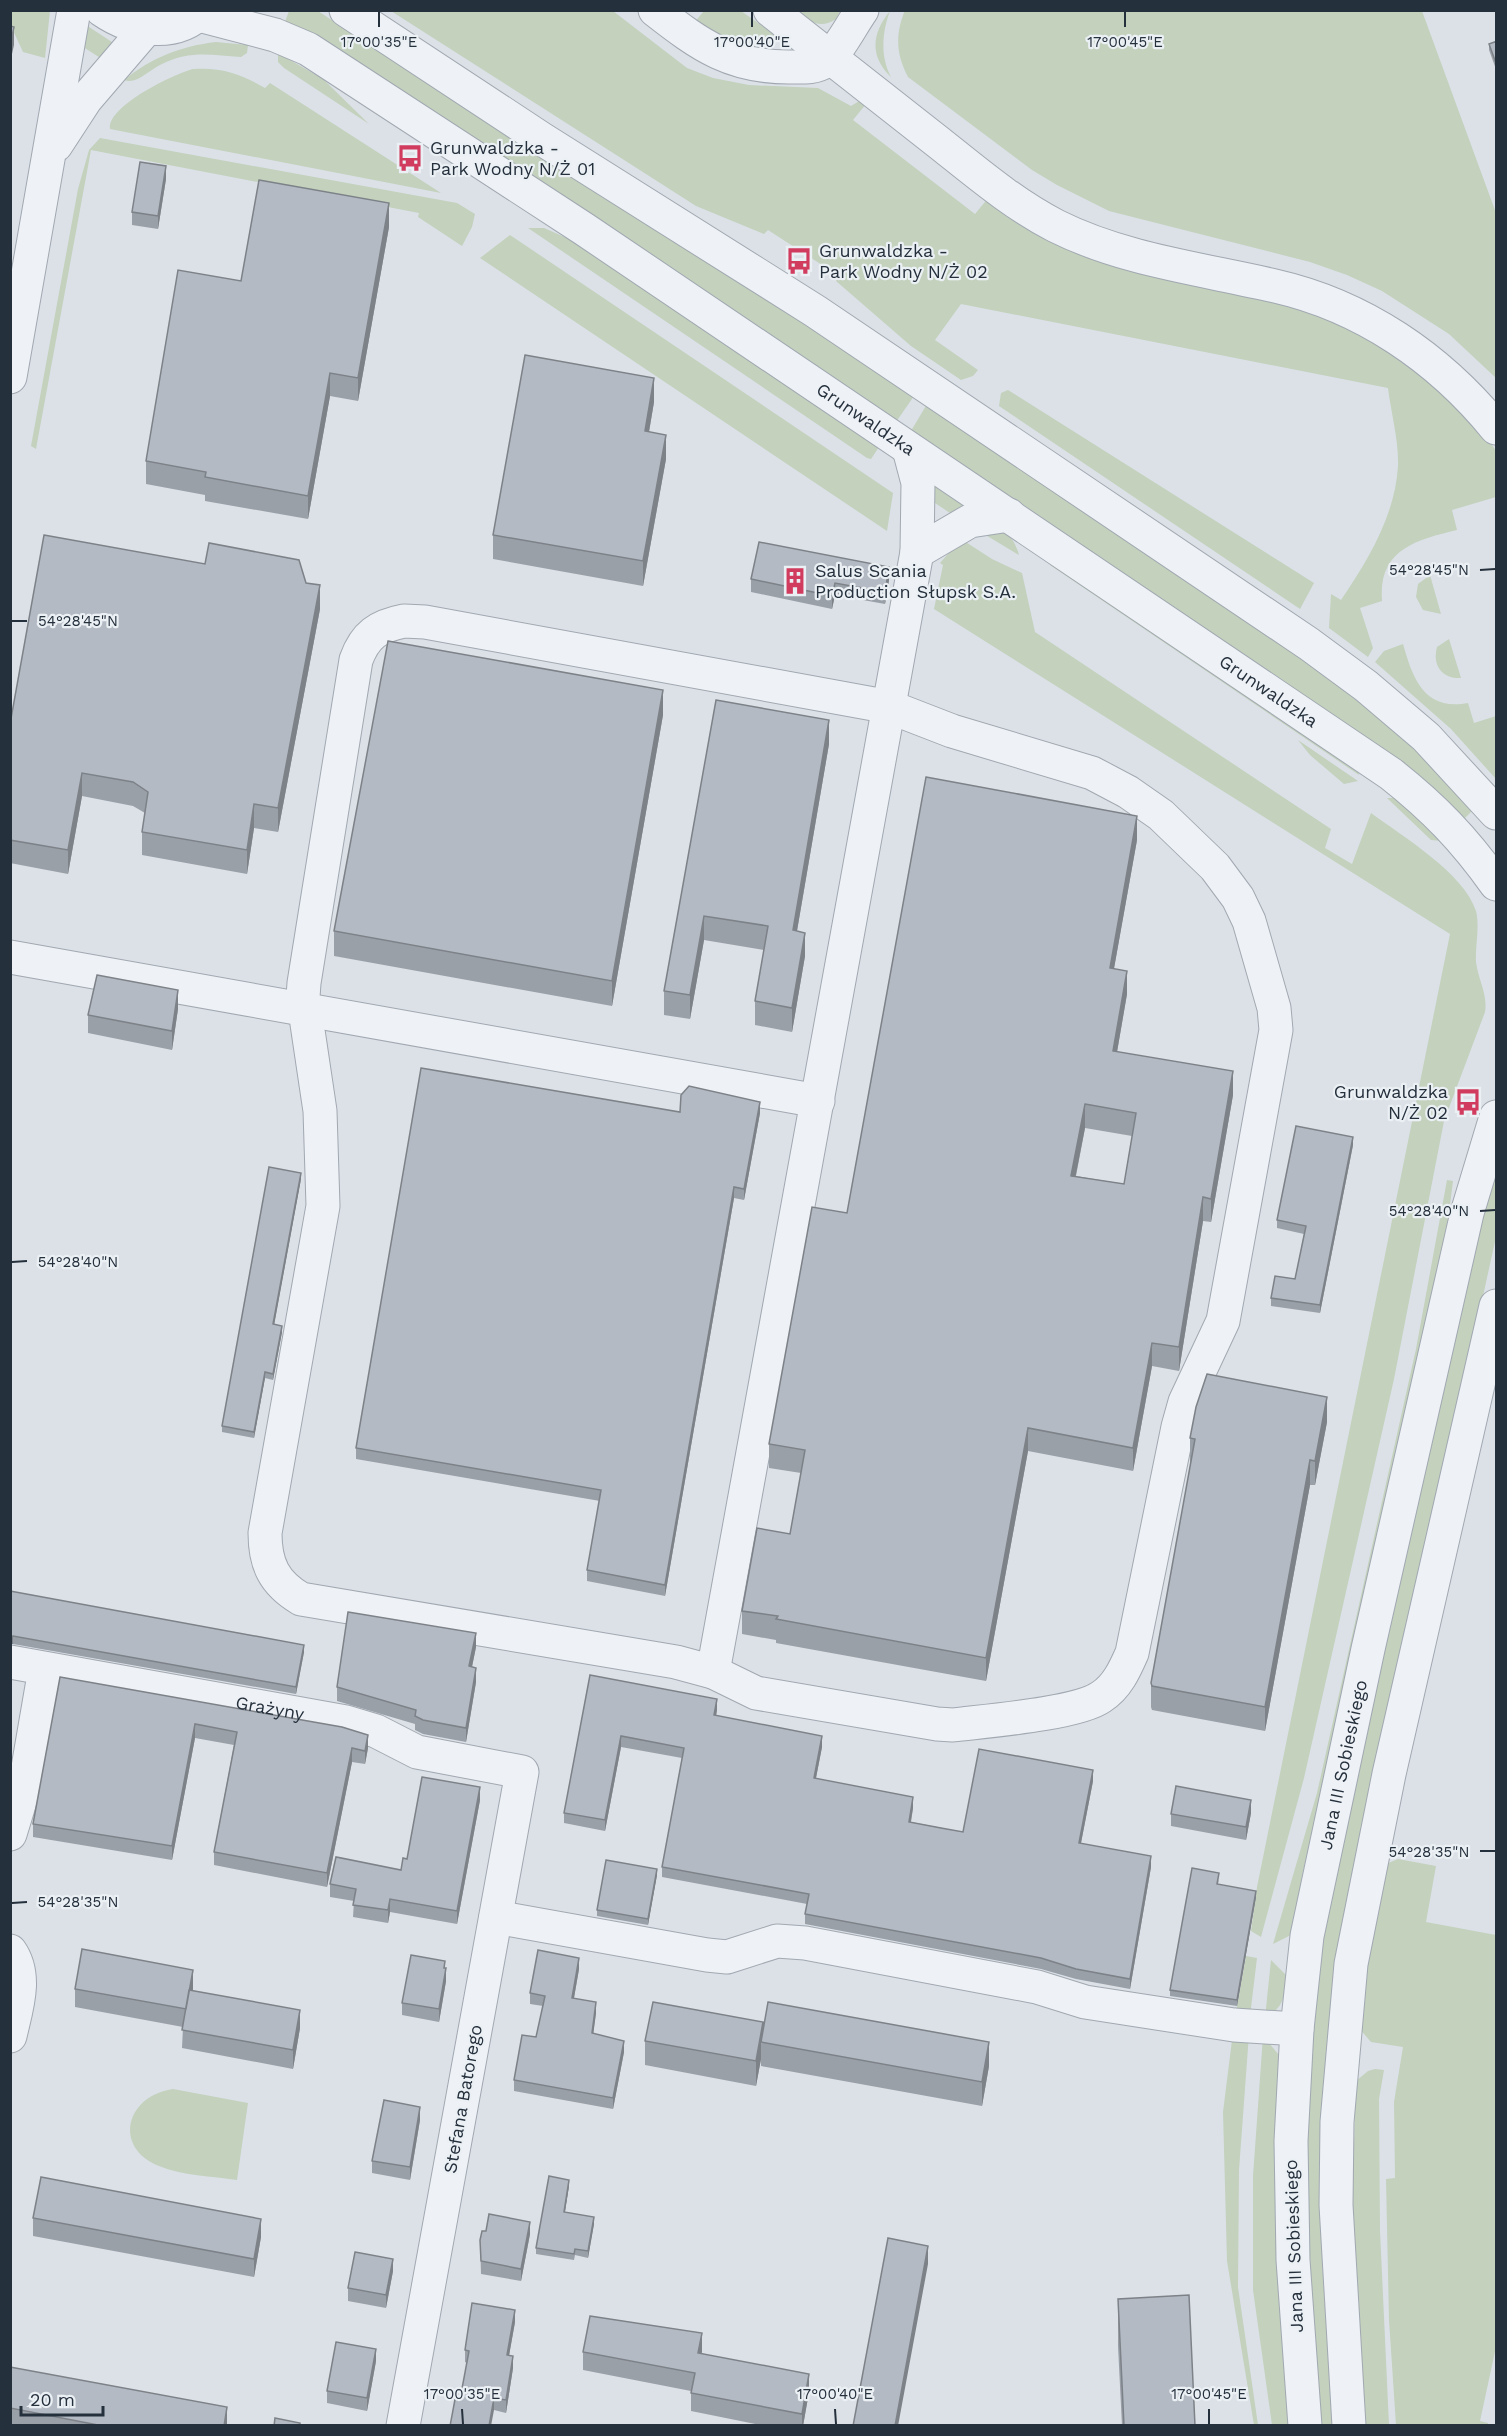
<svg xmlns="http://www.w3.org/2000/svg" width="1507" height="2436" viewBox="0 0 1507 2436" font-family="'Work Sans',sans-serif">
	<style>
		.green { fill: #c3d1bd }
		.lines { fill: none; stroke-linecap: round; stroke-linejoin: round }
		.minor-casing { stroke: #a1a8b1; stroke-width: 35 }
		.minor { stroke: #eef1f5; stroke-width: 33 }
		.wall { fill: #9aa0a8; fill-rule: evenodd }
		.shaded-wall { fill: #7d8288 }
		.building { fill: #b3bac3; stroke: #7d8288; stroke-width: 1.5; fill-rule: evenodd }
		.ticks { fill: none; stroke: #25303d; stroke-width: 2 }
		.labels { text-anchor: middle; stroke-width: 4.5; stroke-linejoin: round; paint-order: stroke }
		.poi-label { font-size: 18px; fill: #25303d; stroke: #ebf0f4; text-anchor: start }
		.street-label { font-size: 18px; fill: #25303d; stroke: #ebf0f4 }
		.ticks-label { font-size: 15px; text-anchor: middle; fill: #25303d; stroke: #ebf0f4; stroke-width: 4.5; stroke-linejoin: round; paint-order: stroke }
	</style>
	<rect width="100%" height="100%" fill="#dce1e7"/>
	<path class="green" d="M905,10L1422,11L1496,213V378L1449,334L1382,291L1347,275L1310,262L1109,211L1057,185L1032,170L908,77C896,54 895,35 905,10Z
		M11,11H50L45,58L23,52L11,26Z
		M289,11H318L517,143L695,252L914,396L896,422L310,35L285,22Z
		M391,11H613L687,68L713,78L749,85L818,88L851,106L861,100L866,104L853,120L975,214L989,197L1322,317C1351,331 1379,343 1405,362C1436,385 1463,414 1490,442L1496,451V497L1452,510L1457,530C1415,540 1378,550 1382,601L1360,608L1373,648L1368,657L1329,628L1331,594L1341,600C1368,560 1395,516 1398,466C1399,441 1391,413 1388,388L961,304L935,340L978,370L973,376L961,380L911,346L836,281L839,276L768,230L764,234L696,206Z
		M704,11H741L774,34V45L769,47L734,43L693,24Z
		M795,11H840L836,19C820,30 809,21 795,11Z
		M890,11C882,32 880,57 891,77C869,56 872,33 890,11Z
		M86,25L115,44L102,59L77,43Z
		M216,42L248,45L247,53L241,57C212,55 189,50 162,64C150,69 137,85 124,80C151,58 181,46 216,42Z
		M278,53L323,79L369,124L284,68L278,62Z
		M193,69C222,67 241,74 265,88L270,83L441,193L110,129C107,106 174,74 193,69Z
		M100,138L457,203L475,214L472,227L462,246L418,217L419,213L91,150L36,449L31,446L78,189L89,150Z
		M528,228H544L569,239L879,447L871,459L867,458Z
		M510,235L893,493L887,531L480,258Z
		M1008,390L1314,583L1300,609L999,406L1001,393Z
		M927,404L1325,673L1403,737L1473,810L1465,818L1408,767L911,431Z
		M937,485L966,505L956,517L926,497L927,486Z
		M979,531C1002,532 1012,530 1019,555Z
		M961,539L992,559L1022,573L1035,632L1331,829L1325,848L1352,864L1371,813C1402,836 1464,873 1476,911C1480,927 1475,946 1476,962C1478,979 1488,995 1485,1012L1444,1121L1394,1379L1304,1778L1261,1937L1251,1931L1257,1887L1450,934L934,609L943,565L940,563Z
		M1052,563L1358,771L1359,775L1050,565Z
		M1430,575L1441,614L1423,610L1416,597L1418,584Z
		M1449,639L1461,678C1442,679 1432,665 1437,647Z
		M1403,644C1413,679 1424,711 1468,703L1474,723L1496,716V779L1451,729L1375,662L1384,651Z
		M1298,740L1358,781L1344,784L1310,755Z
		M1387,798H1397L1441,841L1431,840Z
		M1496,1163V1237L1470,1355L1320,2187L1322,2261L1333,2425L1320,2426L1305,2171L1316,1982L1331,1889L1477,1231Z
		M1447,1180L1453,1181L1447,1228L1302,1876L1293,1934L1273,1944L1317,1793L1416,1349Z
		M1398,1859L1436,1866L1426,1922L1496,1935V2347L1480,2421L1488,2423V2425H1396L1389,2320L1386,2179L1395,2178L1394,2102L1403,2047L1371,2042L1359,2028L1365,1978L1386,1864Z
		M1246,1956L1257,1958L1250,2016L1235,2017Z
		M1271,1960L1287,1976C1285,1995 1284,2008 1265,2018Z
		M1233,2032L1249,2034L1239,2170L1238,2287L1258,2425H1254L1227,2261L1223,2112Z
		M1263,2036L1279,2055L1275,2153L1290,2425H1272L1253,2290V2176Z
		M1375,2069L1384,2070L1379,2099L1380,2231L1389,2425H1365L1351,2240L1356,2081L1368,2071Z
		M173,2089L248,2103L237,2180C212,2176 182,2176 159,2166C113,2148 125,2096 173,2089Z"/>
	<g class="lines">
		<defs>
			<g id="minor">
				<path d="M102,10C131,30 175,39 203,10"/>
				<path d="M346,10L542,139L815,311L1309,644L1366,686L1426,737L1496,813"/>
				<path d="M655,10C701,46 732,68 792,67C802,67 815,68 824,62C837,54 852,24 862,10"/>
				<path d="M770,10C826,54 882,98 938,142C976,172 1013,204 1056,226C1124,260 1202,269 1275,286C1363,306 1439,358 1496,428"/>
				<path id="s1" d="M199,15L275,35L308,49L584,229L1391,774C1434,808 1464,839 1496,884"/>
				<path d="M56,145L86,99L146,29"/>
				<path d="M10,377L74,10"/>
				<path d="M909,449L918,483L917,552L970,521L1009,515"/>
				<path d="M404,621L425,622L890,707L952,731L1092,773L1128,792L1161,815L1215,867L1238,898L1249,921L1274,1008L1276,1030L1223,1321L1185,1402L1178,1427L1132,1653C1125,1669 1117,1687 1101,1697C1077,1714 985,1721 953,1725L937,1724L756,1693L713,1672L676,1662L301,1599C274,1583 265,1564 265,1533L323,1206L320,1111L303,997L304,983L356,660C365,635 378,626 404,621Z"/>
				<path d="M10,957L818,1101"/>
				<path id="s2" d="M10,1662L346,1722L376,1731L417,1752L522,1772L403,2426"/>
				<path d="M713,1672L917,552"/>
				<path d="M10,1834L25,1785L45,1669"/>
				<path d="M496,1917L707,1955L727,1957L777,1941L805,1943L1037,1987L1085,2002L1234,2025L1297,2029"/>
				<path d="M10,1951C28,1976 16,2009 10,2036"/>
				<path id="s3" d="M1305,2426L1293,2260L1291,2141L1297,2029L1307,1936L1368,1649L1467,1213L1496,1117"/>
				<path d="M1349,2426L1336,2205L1337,2122L1351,1964L1389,1774L1496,1306"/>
			</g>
		</defs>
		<use href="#minor" class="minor-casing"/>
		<use href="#minor" class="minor"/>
	</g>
	<path class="wall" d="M1497,41V72L1489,50V44Z
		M166,179L158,229L132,225V212Z
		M389,227L358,401L330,396L308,519L205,501V495L146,484V461L241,281Z
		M654,402L649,432L666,459L643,586L493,559V535Z
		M205,564L306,583L320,609L278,832L254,828L247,874L142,855V832L145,813L133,806L82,796L68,874L10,863V724Z
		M751,579L889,580L885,604L835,595L832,609L751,592Z
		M716,700L829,744L797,931L805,956L792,1032L755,1025V1001L764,950L704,940L690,1019L664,1015V991Z
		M663,715L612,1006L334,956V931Z
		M1137,840L1114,968L1127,994L1117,1052L1233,1095L1211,1222L1203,1221L1179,1371L1152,1366L1133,1471L1028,1451L986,1681L776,1643V1640L742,1634V1611L790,1534L801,1473L769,1468V1444L847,1213ZM1085,1128L1132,1136L1124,1184L1076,1176Z
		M178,1009L172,1050L88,1033V1015Z
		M680,1112L760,1113L744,1200L734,1198L665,1596L587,1581V1570L600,1501L356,1459V1448Z
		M1353,1145L1320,1313L1271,1306V1298L1295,1279L1304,1234L1277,1228V1220Z
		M301,1179L274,1325L282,1332L273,1380L265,1378L254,1438L222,1432V1426Z
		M1327,1422L1315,1485H1310L1265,1731L1152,1710L1151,1707V1683L1191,1462H1190V1438Z
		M10,1591L304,1652L296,1694L13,1644Z
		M476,1647L472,1667L476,1682L466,1742L423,1734L415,1730V1724L337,1701V1687Z
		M590,1675L717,1710L716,1716L822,1747L816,1778L913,1808L911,1822L963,1832L1093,1781L1081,1843L1151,1867L1130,1989L1076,1979L1041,1969L805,1924V1914L807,1904L662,1877V1867L682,1758L621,1747L605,1831L564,1823V1813Z
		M60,1677L368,1748L365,1764L352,1762L327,1887L214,1865V1852L234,1745L195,1738L172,1860L33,1837V1824Z
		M480,1800L457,1924L390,1912L388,1923L353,1917L354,1901L330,1897V1884L401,1870L407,1859Z
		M1251,1813L1246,1840L1171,1826V1814Z
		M657,1875L648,1925L597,1916V1910Z
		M1219,1879L1218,1884L1256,1897L1237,2006L1170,1996V1990Z
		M445,1968L446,1981L439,2022L402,2015V2003Z
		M579,1969L574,1998L596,2013L593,2034L624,2052L613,2109L514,2091V2080L536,2037L543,2006L530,2004V1993Z
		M75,1989H193L192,1991L300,2028L293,2069L182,2048L183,2027L75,2007Z
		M763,2028L989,2066L982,2106L761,2066V2059L756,2086L645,2065V2041Z
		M420,2120L410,2180L372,2173V2161Z
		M569,2186L565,2212L594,2224L588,2258L575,2255L574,2260L536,2254V2248Z
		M33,2218L261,2237L254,2277L33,2236Z
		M530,2234L521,2281L481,2274L480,2240Z
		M393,2271L386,2308L348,2301V2288Z
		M1118,2299L1195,2426H1122L1118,2346Z
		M515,2322L509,2355L513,2368L506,2413L494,2410L461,2394L467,2363L465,2362V2350Z
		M583,2352L701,2353L809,2392L803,2426H765L691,2411V2391L583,2370Z
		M376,2361L367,2411L327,2403V2391Z
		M10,2367L227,2426H10Z"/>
	<path class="shaded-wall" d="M14,27V45L10,63V45Z
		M166,166V179L158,229V216Z
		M389,203V227L358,401V378Z
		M330,373V396L308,519V496Z
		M654,378V402L645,455V431Z
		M666,435V459L643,586V561Z
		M889,567V580L885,604V592Z
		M835,583V595L832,609V596Z
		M320,585V609L278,832V808Z
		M663,690V715L612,1006V981Z
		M829,720V744L793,954V930Z
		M82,773V796L68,874V850Z
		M254,804V828L247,874V850Z
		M1137,816V840L1110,991V968Z
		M704,916V940L690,1019V995Z
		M805,933V956L792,1032V1008Z
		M1127,971V994L1113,1075V1051Z
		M178,990V1009L172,1050V1031Z
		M1233,1071V1095L1211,1222V1199Z
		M760,1102V1113L744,1200V1189Z
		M1085,1104V1128L1071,1199V1176Z
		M1353,1137V1145L1320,1313V1305Z
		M301,1173V1179L273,1331V1324Z
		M734,1187V1198L665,1596V1585Z
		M1203,1197V1221L1179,1371V1347Z
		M282,1326V1332L273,1380V1374Z
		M1152,1343V1366L1133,1471V1448Z
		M265,1372V1378L254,1438V1432Z
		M1327,1397V1422L1315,1485V1461Z
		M1028,1428V1451L986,1681V1658Z
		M1310,1460V1485L1265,1731V1707Z
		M476,1633V1647L469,1681V1666Z
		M13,1636V1644H10V1637Z
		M304,1645V1652L296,1694V1687Z
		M476,1668V1682L466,1742V1728Z
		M717,1699V1710L714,1726V1715Z
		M195,1724V1738L172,1860V1846Z
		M368,1735V1748L365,1764V1751Z
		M621,1736V1747L605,1831V1820Z
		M822,1736V1747L814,1788V1778Z
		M352,1748V1762L327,1887V1873Z
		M1093,1770V1781L1079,1853V1843Z
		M480,1787V1800L457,1924V1911Z
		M913,1797V1808L909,1832V1822Z
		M1251,1800V1813L1246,1840V1827Z
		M1151,1856V1867L1130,1989V1979Z
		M657,1869V1875L648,1925V1919Z
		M1256,1891V1897L1237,2006V2000Z
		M390,1899V1912L388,1923V1910Z
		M579,1958V1969L572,2009V1998Z
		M446,1968V1981L439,2022V2009Z
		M193,1970V1989L186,2028V2009Z
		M596,2002V2013L592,2044V2033Z
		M300,2010V2028L293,2069V2050Z
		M763,2022V2042H761V2059L756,2086V2061Z
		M624,2041V2052L613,2109V2098Z
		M989,2042V2066L982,2106V2082Z
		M420,2107V2120L410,2180V2167Z
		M569,2180V2186L564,2218V2212Z
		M594,2217V2224L588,2258V2251Z
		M261,2219V2237L254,2277V2259Z
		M530,2222V2234L521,2281V2269Z
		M928,2246V2264L898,2426H895Z
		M393,2259V2271L386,2308V2295Z
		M515,2310V2322L507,2367V2355Z
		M702,2333V2352L698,2371V2353Z
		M376,2349V2361L367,2411V2398Z
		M513,2356V2368L506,2413V2400Z
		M809,2374V2392L803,2426H802V2414Z
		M494,2398V2410L491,2426H489Z
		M227,2407V2426H224Z"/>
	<path class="building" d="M10,26L14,27L10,45Z
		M1497,41V66L1489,44Z
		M140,162L166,166L158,216L132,212Z
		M259,180L389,203L358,378L330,373L308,496L205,477L206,472L146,461L178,270L241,281Z
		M525,355L654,378L645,431L666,435L643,561L493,535Z
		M44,535L205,564L209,543L299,560L306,583L320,585L278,808L254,804L247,850L142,832L148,792L133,782L82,773L68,850L10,840V724Z
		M759,542L889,567L885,592L835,583L832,596L751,579Z
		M388,641L663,690L612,981L334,931Z
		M716,700L829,720L793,930L805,933L792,1008L755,1001L768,926L704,916L690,995L664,991Z
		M926,777L1137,816L1110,968L1127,971L1113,1051L1233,1071L1211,1199L1203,1197L1179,1347L1152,1343L1133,1448L1028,1428L986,1658L776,1619L778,1616L742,1611L757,1528L790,1534L805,1450L769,1444L812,1207L847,1213ZM1085,1104L1136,1113L1124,1184L1071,1176Z
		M97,975L178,990L172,1031L88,1015Z
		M421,1068L680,1112L681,1095L689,1086L760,1102L744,1189L734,1187L665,1585L587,1570L601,1490L356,1448Z
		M1296,1126L1353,1137L1320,1305L1271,1298L1275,1276L1295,1279L1306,1226L1277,1220Z
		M269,1167L301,1173L273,1324L282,1326L273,1374L265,1372L254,1432L222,1426Z
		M1207,1374L1327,1397L1315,1461L1310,1460L1265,1707L1152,1686L1151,1683L1195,1439L1190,1438L1196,1407Z
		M10,1591L304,1645L296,1687L13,1636L10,1637Z
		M348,1612L476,1633L469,1666L476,1668L466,1728L423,1720L415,1716L416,1710L337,1687Z
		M590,1675L717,1699L714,1715L822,1736L814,1778L913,1797L909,1822L941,1828L963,1832L979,1749L1093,1770L1079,1843L1151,1856L1130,1979L1076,1969L1041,1958L805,1914L809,1894L662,1867L684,1748L621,1736L605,1820L564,1813Z
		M60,1677L342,1727L368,1735L365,1751L352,1748L327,1873L214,1852L237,1732L195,1724L172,1846L33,1824Z
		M422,1777L480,1787L457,1911L390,1899L388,1910L353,1905L356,1889L330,1884L336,1857L401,1870L403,1858L407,1859Z
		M1176,1786L1251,1800L1246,1827L1171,1814Z
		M606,1860L657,1869L648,1919L597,1910Z
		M1192,1868L1219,1873L1217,1884L1256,1891L1237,2000L1170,1990Z
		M82,1949L193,1970L186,2009L75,1989Z
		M538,1950L579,1958L572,1998L596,2002L592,2033L624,2041L613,2098L514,2080L522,2035L536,2037L545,1996L530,1993Z
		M411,1955L445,1961L444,1968H446L439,2009L402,2003Z
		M189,1990L300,2010L293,2050L182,2030Z
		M653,2002L763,2022L756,2061L645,2041Z
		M768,2002L989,2042L982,2082L761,2042Z
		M384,2100L420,2107L410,2167L372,2161Z
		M549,2176L569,2180L564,2212L594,2217L588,2251L575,2249L574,2254L536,2248Z
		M41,2177L261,2219L254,2259L33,2218Z
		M489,2214L530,2222L521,2269L481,2261L480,2240L482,2231H486Z
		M888,2238L928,2246L895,2426H853Z
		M355,2252L393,2259L386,2295L348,2288Z
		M1189,2295L1195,2426H1124L1118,2299Z
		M472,2303L515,2310L507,2355L513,2356L506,2400L494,2398L489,2426H450L456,2394H461L469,2351L465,2350Z
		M590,2316L702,2333L698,2353L809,2374L802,2414L691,2393L695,2373L583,2352Z
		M336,2342L376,2349L367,2398L327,2391Z
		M10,2367L227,2407L224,2426H103L10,2408Z
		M275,2418L300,2423V2426H274Z"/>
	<path class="ticks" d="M379,12V27M752,12V27M1125,12V27M1480,570L1495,569M12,621H27M1480,1211L1495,1210M12,1262L27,1261M1480,1851H1495M12,1903L27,1902M462,2409L463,2424M835,2409L836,2424M1209,2409V2424"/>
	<defs>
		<symbol id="bus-bare" viewBox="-9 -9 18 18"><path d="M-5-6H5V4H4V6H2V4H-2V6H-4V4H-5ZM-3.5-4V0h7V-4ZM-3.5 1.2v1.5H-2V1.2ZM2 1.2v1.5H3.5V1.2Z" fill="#d13b5e" stroke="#ebf0f4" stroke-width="2.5" paint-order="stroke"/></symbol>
		<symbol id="building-bare" viewBox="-9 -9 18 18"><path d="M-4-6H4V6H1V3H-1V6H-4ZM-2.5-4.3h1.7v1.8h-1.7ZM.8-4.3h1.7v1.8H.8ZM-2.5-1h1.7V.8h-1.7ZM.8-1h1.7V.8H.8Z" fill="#d13b5e" stroke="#ebf0f4" stroke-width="2.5" paint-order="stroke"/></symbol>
	</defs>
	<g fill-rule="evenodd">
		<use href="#bus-bare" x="391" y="139" width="38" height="38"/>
		<use href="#bus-bare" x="780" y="242" width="38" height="38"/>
		<use href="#building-bare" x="776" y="562" width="38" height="38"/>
		<use href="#bus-bare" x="1449" y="1083" width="38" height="38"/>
	</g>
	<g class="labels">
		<g class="poi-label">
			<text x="430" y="154">Grunwaldzka -<tspan x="430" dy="21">Park Wodny N/Ż 01</tspan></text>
			<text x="819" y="257">Grunwaldzka -<tspan x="819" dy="21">Park Wodny N/Ż 02</tspan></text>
			<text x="815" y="577">Salus Scania<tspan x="815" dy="21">Production Słupsk S.A.</tspan></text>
			<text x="1448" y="1098" text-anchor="end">Grunwaldzka<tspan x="1448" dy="21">N/Ż 02</tspan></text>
		</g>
		<g class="street-label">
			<text dy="6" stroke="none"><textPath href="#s1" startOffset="784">Grunwaldzka</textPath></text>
			<text dy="6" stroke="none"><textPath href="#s1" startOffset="1270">Grunwaldzka</textPath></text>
			<text dy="6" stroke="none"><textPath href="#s2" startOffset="264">Grażyny</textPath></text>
			<text dy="6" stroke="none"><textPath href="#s3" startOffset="666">Jana III Sobieskiego</textPath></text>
			<text transform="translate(463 2099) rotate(-80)" y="6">Stefana Batorego</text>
			<text transform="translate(1294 2246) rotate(-92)" y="6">Jana III Sobieskiego</text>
		</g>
	</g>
	<g class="ticks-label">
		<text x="379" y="47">17°00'35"E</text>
		<text x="752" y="47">17°00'40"E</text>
		<text x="1125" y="47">17°00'45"E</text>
		<text x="1429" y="575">54°28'45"N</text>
		<text x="78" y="626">54°28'45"N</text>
		<text x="1429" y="1216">54°28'40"N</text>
		<text x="78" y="1267">54°28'40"N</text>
		<text x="1429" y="1857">54°28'35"N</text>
		<text x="78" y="1907">54°28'35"N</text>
		<text x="462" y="2399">17°00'35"E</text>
		<text x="835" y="2399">17°00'40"E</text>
		<text x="1209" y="2399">17°00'45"E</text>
	</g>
	<rect width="1507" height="2436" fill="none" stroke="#25303d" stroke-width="24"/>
	<path d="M21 2406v9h82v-9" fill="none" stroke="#25303d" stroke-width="3"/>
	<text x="30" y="2406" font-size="18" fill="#25303d" stroke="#ebf0f4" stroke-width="4.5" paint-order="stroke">20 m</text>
</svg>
